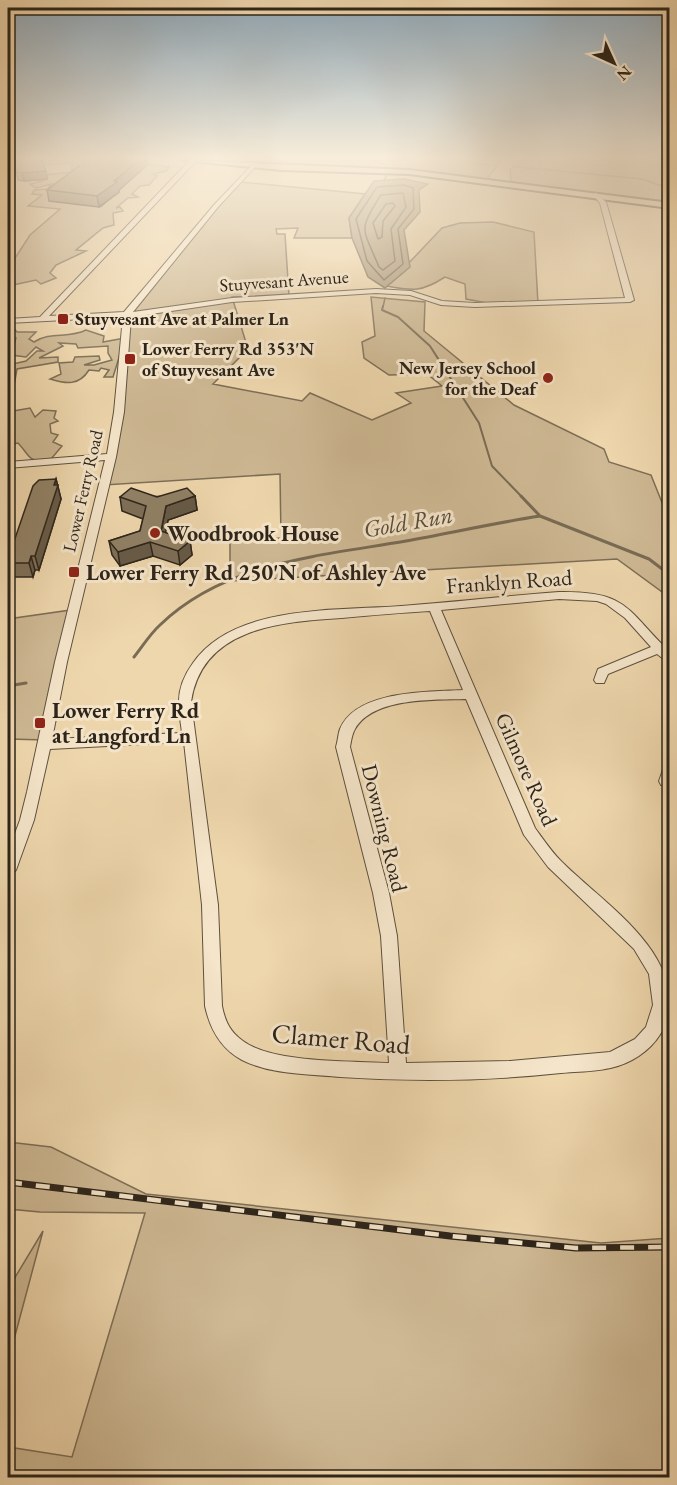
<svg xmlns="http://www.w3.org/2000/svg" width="677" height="1485" viewBox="0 0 677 1485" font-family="'EB Garamond',serif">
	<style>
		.green { fill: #ceb994; stroke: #7d6e57; stroke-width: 1.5 }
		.water { fill: #ad9a7b; stroke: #796b54; stroke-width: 1.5 }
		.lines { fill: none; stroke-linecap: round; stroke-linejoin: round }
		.shore { stroke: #6c5f4a; stroke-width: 1.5 }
		.stream-far2 { stroke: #796b54; stroke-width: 1.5 }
		.stream-far1 { stroke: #796b54; stroke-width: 2 }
		.stream { stroke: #796b54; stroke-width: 3 }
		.minor-casing { stroke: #5d513f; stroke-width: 2 }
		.major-casing { stroke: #2c241a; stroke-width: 4 }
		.minor { fill: #f5e5ca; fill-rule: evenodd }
		.major { fill: #efd7ad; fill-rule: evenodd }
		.rail-casing { stroke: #2c241a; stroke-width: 7 }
		.rail { stroke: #f5e5ca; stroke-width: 4.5; stroke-dasharray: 14; stroke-linecap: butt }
		.wall { fill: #7d6f58; stroke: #2c241a; stroke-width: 1.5 }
		.shaded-wall { fill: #665a47; stroke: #2c241a; stroke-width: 1.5 }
		.building { fill: #918166; stroke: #2c241a; stroke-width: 1.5 }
		.poi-dot { fill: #8f2418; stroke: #f5e5ca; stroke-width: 2 }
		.labels { text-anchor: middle; stroke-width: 6; stroke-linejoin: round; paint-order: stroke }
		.far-street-label { font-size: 18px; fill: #2c241a; stroke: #f5e5ca }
		.far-poi-label { font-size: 18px; font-weight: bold; fill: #2c241a; stroke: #f5e5ca; text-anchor: start }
		.poi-label { font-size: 22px; font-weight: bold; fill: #2c241a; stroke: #f5e5ca; text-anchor: start }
		.street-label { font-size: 22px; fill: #2c241a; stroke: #f5e5ca }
		.water-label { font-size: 24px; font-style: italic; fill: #594d3c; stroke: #f5e5ca }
		.near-street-label { font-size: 27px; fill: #2c241a; stroke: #f5e5ca }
	</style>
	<rect width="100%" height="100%" fill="#efd7ad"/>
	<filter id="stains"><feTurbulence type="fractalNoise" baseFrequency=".00333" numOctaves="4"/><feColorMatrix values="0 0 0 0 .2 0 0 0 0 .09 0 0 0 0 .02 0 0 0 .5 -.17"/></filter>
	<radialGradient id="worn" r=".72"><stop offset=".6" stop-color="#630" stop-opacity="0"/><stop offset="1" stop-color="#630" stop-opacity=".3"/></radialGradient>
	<path class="green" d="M41,160H103L95,205L101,207L148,164L169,167L166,171L153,174L157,176L149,185L140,186L132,194L138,197L128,198L116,208L120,207L123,211L113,213L114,225L103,228L76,250L86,251L56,265L50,273L56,278L41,284L36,280L13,285L8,290V269L30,235L60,209L28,206L42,195L32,194L34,190L47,189L52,184L36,188L30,184L46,180L45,175L72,172V163L47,165Z
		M266,160H500L501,161L486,180L393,169L263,165Z
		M528,160H669V204L511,183L510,169Z
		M240,182L365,194L349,218L352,238H294L298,228L276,229L277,234H285L289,296L232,297L248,349L213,384L302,401L310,393L372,420L411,403L396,393L442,386L427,374L389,375L364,358L362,342L375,336L371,297L425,302L424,331L514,405L604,449L609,462L651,475L669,520V597L617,559L230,581V542L281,538L280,474L104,485L132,311L159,273Z
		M493,222L534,232L538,304L487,303L466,299L465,284L445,277C422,292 413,291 387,286L442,228L460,223Z
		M12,326L17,332H36L29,339L34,342C51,331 68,339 86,330L104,336L103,342L125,338L113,377H104L109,370L101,368L99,371L89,370C79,386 66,384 50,379L61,374L59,363L73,362L75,357L99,356L100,360L84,365H94L112,360L108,353V346L78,348L76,344L59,343L63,346L39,358L58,357V362L17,369L14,386H8V365L26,361L37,351H43L36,347L26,357L11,355L16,338H8V327Z
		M30,408L35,417L43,410L56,411L54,418L58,421L50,424L51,433L58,435L53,442L62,446L51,459C26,462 33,459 18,443L8,445V412Z
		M71,610L46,740L8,739V619Z
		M8,1142L51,1147L146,1194L601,1243L669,1238V1477H8V1447L72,1457L145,1213L40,1212L8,1209Z
		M43,1231L8,1362V1289Z"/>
	<path class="water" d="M404,179L428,184L419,190L420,212L404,230L410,267L385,288L368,277L352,238L349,218L374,181Z"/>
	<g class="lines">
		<path class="shore" d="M404,185L413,188L414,209L398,229L403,264L384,280L367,261L356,219L377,187Z
			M403,193L406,207L391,229L395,261L383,270L379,267C363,228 357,231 381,195Z
			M393,203L395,206L383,221L382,237L378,239L373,223L386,204Z"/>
		<path class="stream-far2" d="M371,160L386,165
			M451,160L490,165
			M518,167L642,179L670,189
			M384,181L387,174
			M383,307L385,298"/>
		<path class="stream-far1" d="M383,306L382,310L398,317L430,346L479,423L492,466L522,497"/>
		<path class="stream" d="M521,496L540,516L649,559L670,575
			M134,657C142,647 150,634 160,625C225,562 320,556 406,541C450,533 495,523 540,516
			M8,686L26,683"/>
		<defs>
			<path id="minor" d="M190,160L196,161L49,316L124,312L214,205L253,164L255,167L218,207L133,312L232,298L376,289L411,291L442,301L475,303L625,298L600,203L593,195L596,193L606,202L634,300L630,302L475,307L441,305L410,295L376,293L232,302L131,317L124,412L116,457L67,662L52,739L182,733C181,722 178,711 179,701C179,687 185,674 193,663C234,604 337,611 401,606C454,602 506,596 559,592C629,591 626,610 670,652V664L657,654L608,674L604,683H596L594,680L598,669L651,647L625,618L606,604L597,601L559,599L441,610L535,828C543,839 551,851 560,860C599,900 677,947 669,1012C665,1033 651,1050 632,1060C610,1072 585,1071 561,1073C487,1081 414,1082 340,1077C307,1074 272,1075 242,1060C220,1048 210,1029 205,1006L202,905L184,742L50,749L34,820L16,870L13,874L8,876V852L20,820L27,792L55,662L105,460L8,468V462L107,454L114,412L123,317L8,323V319L40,317ZM430,611L463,690C428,692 356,690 340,729C338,734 338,741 336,747L373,893L381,936L389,1063C351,1061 272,1063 243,1041C230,1032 225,1021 222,1006L218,905L191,702C202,627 281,622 342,618C371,615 401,613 430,611ZM466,699L524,835L548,867L634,949L649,974L653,1005L646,1027L635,1039L610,1052L510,1061L406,1063L397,936L389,893L350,747C351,741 352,734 355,729C373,697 435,700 466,699Z
				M670,763V785H661L659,781L665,764Z"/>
			<path id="major" d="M182,160L409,170L670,203V208L409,174L281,170Z"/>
		</defs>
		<use href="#minor" class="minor-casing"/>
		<use href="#major" class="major-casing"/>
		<use href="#minor" class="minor"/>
		<use href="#major" class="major"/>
		<defs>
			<path id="rail" d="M8,1182L450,1236L576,1248L670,1247"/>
		</defs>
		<use href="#rail" class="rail-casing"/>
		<use href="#rail" class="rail"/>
	</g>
	<path class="wall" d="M14,160L46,171L47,179L24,181L18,180Z
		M148,164L119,190V192L99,207L49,201L47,190Z
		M56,479L61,499L39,570H35L33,577H14L9,556Z
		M195,496L197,510L168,520L165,533L190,541L192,555L180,565L153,556L120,566L112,555L109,541L140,531L143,519L122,511L120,497Z"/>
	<path class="shaded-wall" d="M139,160H148V164L119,190V192L99,207L97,196Z
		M46,171L47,179L24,181L22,173Z
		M56,479L61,499L39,570L35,556Z
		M195,496L197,510L168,520L163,545L161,531L166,506Z
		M190,541L192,555L180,565L178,551Z
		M150,542L153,556L120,566L118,552Z
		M31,556L35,570L33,577L29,563Z"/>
	<path class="building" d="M14,160H41L46,171L22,173L17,172Z
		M87,160H139L114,181L117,182L97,196L47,190Z
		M56,479L54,485H58L35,556H31L29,563H10L12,556H9L33,486L39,480Z
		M131,488L157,497L187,488L195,496L166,506L161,531L190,541L178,551L150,542L118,552L109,541L140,531L146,506L120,497Z"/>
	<linearGradient id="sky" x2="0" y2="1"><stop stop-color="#90aabc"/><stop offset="0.43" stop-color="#f8edda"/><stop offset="1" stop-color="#f8edda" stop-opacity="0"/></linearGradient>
	<rect width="677" height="368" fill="url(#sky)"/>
	<g class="poi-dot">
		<rect x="57" y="313" width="12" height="12" rx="3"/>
		<rect x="124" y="353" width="12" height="12" rx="3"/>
		<circle cx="548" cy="378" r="6"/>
		<circle cx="155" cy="533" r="6"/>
		<rect x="68" y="566" width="12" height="12" rx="3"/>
		<rect x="34" y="717" width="12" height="12" rx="3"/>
	</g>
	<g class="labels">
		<g class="far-street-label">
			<text transform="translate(284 281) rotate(-4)" y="6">Stuyvesant Avenue</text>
			<text transform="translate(83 491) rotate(-77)" y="6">Lower Ferry Road</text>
		</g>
		<g class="far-poi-label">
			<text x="75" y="325">Stuyvesant Ave at Palmer Ln</text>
			<text x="142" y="355">Lower Ferry Rd 353'N<tspan x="142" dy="21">of Stuyvesant Ave</tspan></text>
			<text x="536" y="374" text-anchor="end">New Jersey School<tspan x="536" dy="21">for the Deaf</tspan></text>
		</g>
		<g class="poi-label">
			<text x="167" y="541">Woodbrook House</text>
			<text x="86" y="580">Lower Ferry Rd 250'N of Ashley Ave</text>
			<text x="52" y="718">Lower Ferry Rd<tspan x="52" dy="25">at Langford Ln</tspan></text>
		</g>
		<g class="street-label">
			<text transform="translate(509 581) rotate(-4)" y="8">Franklyn Road</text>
			<text transform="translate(527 769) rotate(66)" y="8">Gilmore Road</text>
			<text transform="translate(385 828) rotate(76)" y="8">Downing Road</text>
		</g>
		<g class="water-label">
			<text transform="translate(408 522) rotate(-10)" y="8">Gold Run</text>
		</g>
		<g class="near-street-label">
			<text transform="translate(341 1039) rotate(5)" y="9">Clamer Road</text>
		</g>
	</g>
	<rect width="677" height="1485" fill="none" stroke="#efd7ad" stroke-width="30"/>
	<rect x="9" y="9" width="659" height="1467" fill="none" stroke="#2c241a" stroke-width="3"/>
	<rect x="15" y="15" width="647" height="1455" fill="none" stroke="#2c241a" stroke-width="1.5"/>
	<g transform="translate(614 63) rotate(135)" stroke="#f5e5ca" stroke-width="4.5" paint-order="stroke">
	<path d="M0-4.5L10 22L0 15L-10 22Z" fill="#2c241a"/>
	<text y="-9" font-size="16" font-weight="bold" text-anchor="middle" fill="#2c241a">N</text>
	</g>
	<rect width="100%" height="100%" filter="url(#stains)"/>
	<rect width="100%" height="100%" fill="url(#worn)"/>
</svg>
